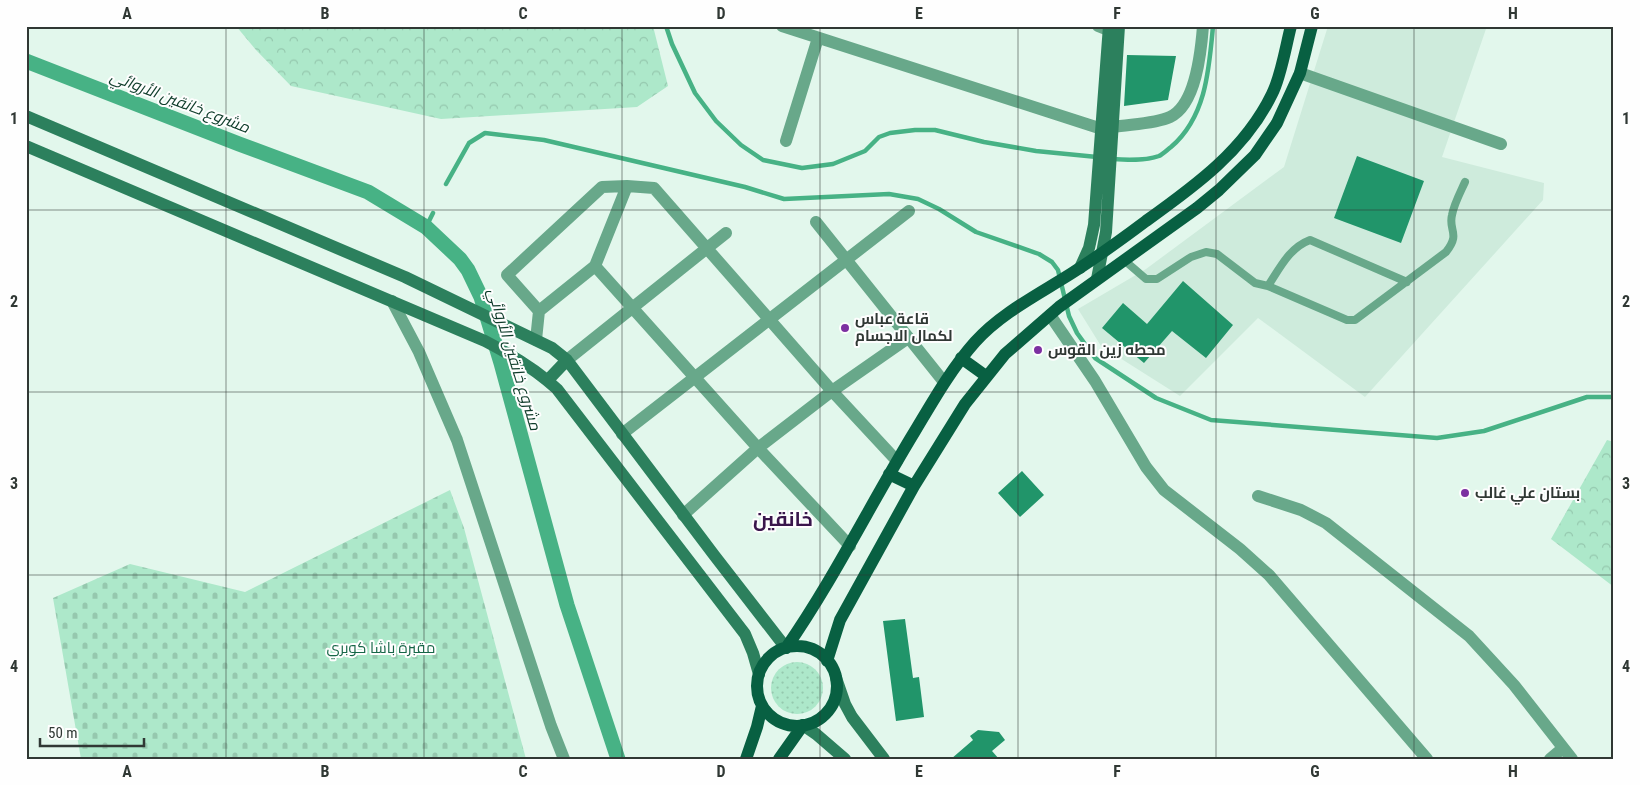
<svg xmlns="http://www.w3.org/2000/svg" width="1640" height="785" viewBox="0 0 1640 785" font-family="'Roboto Condensed',Cairo,sans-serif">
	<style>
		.built { fill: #ceebdc }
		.forest { fill: url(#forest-crowns) }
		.cemetery { fill: url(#cemetery-stones) }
		.park { fill: url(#park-dots) }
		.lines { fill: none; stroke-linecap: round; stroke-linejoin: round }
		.stream { stroke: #47b285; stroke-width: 4.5 }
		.canal { stroke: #47b285; stroke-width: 15 }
		.building { fill: #21956a }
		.service { stroke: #68a88a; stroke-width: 8 }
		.minor { stroke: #68a88a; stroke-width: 12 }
		.secondary { stroke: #2c805d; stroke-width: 12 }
		.primary { stroke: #086042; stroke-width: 12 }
		.grid { fill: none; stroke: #303834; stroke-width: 1; stroke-opacity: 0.55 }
		.poi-dot { fill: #7c30a1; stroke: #fefefe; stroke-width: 2 }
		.labels { text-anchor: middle; stroke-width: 4; stroke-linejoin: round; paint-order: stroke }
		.poi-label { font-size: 15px; font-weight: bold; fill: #303834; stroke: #fefefe; text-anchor: start }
		.park-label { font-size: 15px; fill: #166647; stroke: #fefefe }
		.water-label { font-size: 16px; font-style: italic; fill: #0e3c2a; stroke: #fefefe }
		.district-label { font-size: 20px; font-weight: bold; fill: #3a164c; stroke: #fefefe }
		.neatline { fill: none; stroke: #303834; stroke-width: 2 }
		.grid-label { font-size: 16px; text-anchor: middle; font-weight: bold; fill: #303834 }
	</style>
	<defs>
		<pattern id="forest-crowns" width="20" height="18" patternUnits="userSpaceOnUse" patternTransform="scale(1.25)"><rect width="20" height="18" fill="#ade8ca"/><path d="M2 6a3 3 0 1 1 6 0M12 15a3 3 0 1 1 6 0" fill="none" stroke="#95c8ae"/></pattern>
		<pattern id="cemetery-stones" width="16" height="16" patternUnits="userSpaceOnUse" patternTransform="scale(1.25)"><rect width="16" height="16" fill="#ade8ca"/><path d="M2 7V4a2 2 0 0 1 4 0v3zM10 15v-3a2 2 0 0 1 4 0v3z" fill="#95c8ae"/></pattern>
		<pattern id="park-dots" width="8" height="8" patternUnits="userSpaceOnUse" patternTransform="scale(1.25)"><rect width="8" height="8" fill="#ade8ca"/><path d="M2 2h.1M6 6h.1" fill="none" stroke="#95c8ae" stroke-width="1.8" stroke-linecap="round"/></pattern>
	</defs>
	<rect width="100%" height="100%" fill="#e2f7ec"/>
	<path class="built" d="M1328,26H1487L1442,157L1544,183L1543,200L1365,397L1258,318L1180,396L1101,346L1078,309L1146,269L1284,167Z"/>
	<path class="forest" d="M236,26H653L668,86L637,107L441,119L291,86L256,50Z
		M1607,440L1614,442V587L1551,539Z"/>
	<path class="cemetery" d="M450,490L464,528L526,759H81L53,598L130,564L245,592Z"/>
	<path class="park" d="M771 688a26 26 0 1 1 52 0a26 26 0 1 1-52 0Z"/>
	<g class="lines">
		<path class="stream" d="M666,26L672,44L695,93L716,121L741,145L763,160L802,168L833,164L865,151L879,137L890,133L915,130H935L984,142L1036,151L1097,157
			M1112,159C1127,160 1145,161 1159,156C1163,154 1167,150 1171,147C1206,117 1209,70 1213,26
			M446,184L469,143L485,133L544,140L745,187L784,199L889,194L918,199L939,209L976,232L1039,254L1052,262L1058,270L1069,316L1077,333L1095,358L1156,398L1211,420L1437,438L1484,431L1587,397H1614
			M426,227L433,213"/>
		<path class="canal" d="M26,61L239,144L368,192L426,227L460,259L468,270L481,297L501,363L567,605L618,759"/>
	</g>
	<path class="building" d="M1127,55L1176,56L1168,100L1124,106Z
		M1357,156L1424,181L1401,243L1334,218Z
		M1183,281L1233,325L1206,358L1172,331L1144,363L1102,328L1123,303L1147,324Z
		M1022,471L1044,495L1020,517L998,493Z
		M905,619L913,678L919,677L924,717L896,721L883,621Z
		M978,730L999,732L1005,740L992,751L999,759H951L973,740L970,736Z"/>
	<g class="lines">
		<path class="service" d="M1124,260L1146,279H1157L1191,257L1206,252L1217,254L1255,283L1268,286L1347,320H1355L1446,252C1461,233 1448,231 1452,215C1454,204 1460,193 1465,182
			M1268,286C1280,268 1289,248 1310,240L1407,282"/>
		<path class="minor" d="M782,26L1102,129
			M1098,26L1108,30
			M1300,73L1501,144
			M1113,127C1130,124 1155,124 1170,117C1196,105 1201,52 1203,26
			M786,141L818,38
			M816,222L944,382
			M595,266L758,448L850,546
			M392,301L419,352L457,440L551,726L564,759
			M539,311L507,275L602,187L627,186L654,188L832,391L897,461
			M1050,315L1095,381L1146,467L1164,490L1240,549L1269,575L1427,759
			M536,340L539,311L595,266L627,186
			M567,360L726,233
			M622,434L909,211
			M1258,496L1301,510L1326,523L1469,636L1514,685L1572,759
			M683,515L758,448L832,391L908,338
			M1550,759L1563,748"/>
		<path class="secondary" d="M26,116L405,277L552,348L567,360L714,555L786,648
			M26,146L485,341C510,354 536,369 557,389L745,634L753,653L759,674
			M1080,268L1089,248L1094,225L1109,26
			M1097,279L1106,232L1119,26
			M548,380L567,360
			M836,678L845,704L852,717L884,759
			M803,725L816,734L845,759"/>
		<path class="primary" d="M961,358L986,376
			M889,474L914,486
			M757 686a40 40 0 1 1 80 0a40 40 0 1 1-80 0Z
			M786,648C834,579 871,503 915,431C933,401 951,369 975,342C1001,313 1039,294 1072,273C1097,257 1122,239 1146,221C1195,186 1245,150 1272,94C1281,77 1286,45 1291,26
			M827,661L840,620L914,486L965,404L1005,354L1059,307L1197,208L1219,190L1255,155L1277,123L1300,73L1312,26
			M746,759L757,727L762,706
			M779,759L803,725"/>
	</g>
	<path class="grid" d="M226,26V759M424,26V759M622,26V759M820,26V759M1018,26V759M1216,26V759M1414,26V759M26,210H1614M26,392H1614M26,575H1614"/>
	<g class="poi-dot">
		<circle cx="845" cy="328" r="5"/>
		<circle cx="1038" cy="350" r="5"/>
		<circle cx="1465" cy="493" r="5"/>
	</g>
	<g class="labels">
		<g class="poi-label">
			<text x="855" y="324">قاعة عباس<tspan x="855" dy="17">لكمال الاجسام</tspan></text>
			<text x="1048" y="355">محطه زين القوس</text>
			<text x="1475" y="498">بستان علي غالب</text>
		</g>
		<g class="park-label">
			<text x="381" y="653">مقبرة باشا كوبري</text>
		</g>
		<g class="water-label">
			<text transform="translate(180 101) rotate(21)" y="6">مشروع خانقين الأروائي</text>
			<text transform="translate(515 359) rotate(73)" y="6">مشروع خانقين الأروائي</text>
		</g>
		<g class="district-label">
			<text x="783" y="526">خانقين</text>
		</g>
	</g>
	<rect width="1640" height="785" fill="none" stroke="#fefefe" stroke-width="55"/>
	<path d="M40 738v8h104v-8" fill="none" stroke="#303834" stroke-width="2.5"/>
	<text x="48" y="738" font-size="15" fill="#303834" stroke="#fefefe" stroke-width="4" paint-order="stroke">50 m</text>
	<rect x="28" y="28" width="1584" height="730" class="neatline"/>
	<g class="grid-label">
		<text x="127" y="19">A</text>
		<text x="325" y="19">B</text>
		<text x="523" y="19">C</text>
		<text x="721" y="19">D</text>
		<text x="919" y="19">E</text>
		<text x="1117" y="19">F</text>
		<text x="1315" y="19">G</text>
		<text x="1513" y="19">H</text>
		<text x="14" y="124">1</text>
		<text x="1626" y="124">1</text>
		<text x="14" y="307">2</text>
		<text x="1626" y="307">2</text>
		<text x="14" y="489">3</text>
		<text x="1626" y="489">3</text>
		<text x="14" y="672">4</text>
		<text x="1626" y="672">4</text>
		<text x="127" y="777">A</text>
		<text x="325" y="777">B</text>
		<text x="523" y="777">C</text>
		<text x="721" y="777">D</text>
		<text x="919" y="777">E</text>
		<text x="1117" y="777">F</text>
		<text x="1315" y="777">G</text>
		<text x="1513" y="777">H</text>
	</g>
</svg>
